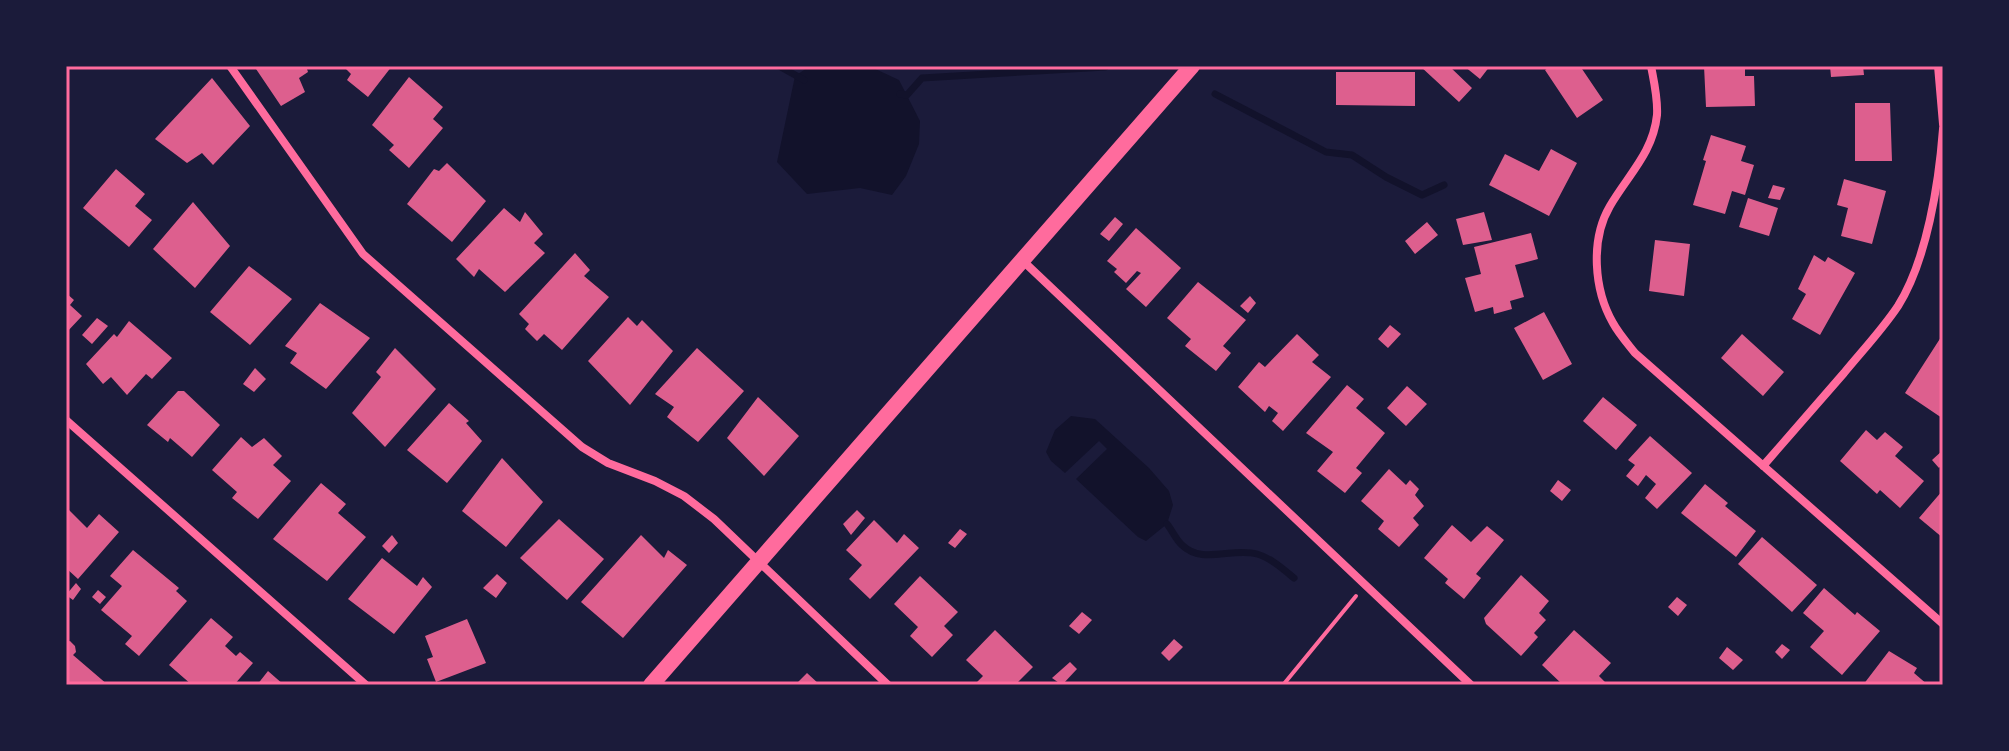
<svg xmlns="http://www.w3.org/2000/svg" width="2009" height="751" viewBox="0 0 2009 751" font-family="'Nunito Sans',sans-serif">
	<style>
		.water { fill: #12122b }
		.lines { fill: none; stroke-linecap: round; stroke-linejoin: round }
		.stream { stroke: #12122b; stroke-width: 7 }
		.building { fill: #dd5f8e }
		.path { stroke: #ff6b9d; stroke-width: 4 }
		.minor { stroke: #ff6b9d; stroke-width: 8 }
		.secondary { stroke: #ff6b9d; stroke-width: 16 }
		.neatline { fill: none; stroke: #ff6b9d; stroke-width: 3 }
	</style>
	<rect width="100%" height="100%" fill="#1b1b3a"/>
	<path class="water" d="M810,66H869L899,80L920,121L919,144L906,176L892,195L860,188L807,194L777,162L795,76Z
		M1071,416L1095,419L1149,468L1169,491L1173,505L1167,524L1146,541L1138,537L1076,479L1107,449L1099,441L1065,473L1051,461L1046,452L1055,430Z"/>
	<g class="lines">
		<path class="stream" d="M779,66L804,80
			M900,94L907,95L922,78L1105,67
			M1215,94L1326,152L1352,155L1386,177L1422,195L1444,185
			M1167,524C1172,530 1176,540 1182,545C1202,565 1232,547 1257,554C1271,558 1283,569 1294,578"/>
	</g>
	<path class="building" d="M254,66H306L308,72L299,78L305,92L281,106Z
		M343,66H392L368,97L347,80L351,74Z
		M1420,66H1449L1472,88L1459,102Z
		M1464,66H1490L1480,79Z
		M1551,66H1580L1603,100L1577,118L1545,70Z
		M1704,66H1745V76H1754L1755,106L1706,107Z
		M1830,66H1863L1864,75L1831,77Z
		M1336,72H1415V106L1336,105Z
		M409,77L443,107L433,119L443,128L409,168L389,150L394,145L372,125Z
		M212,78L250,126L213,165L202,153L187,163L155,139Z
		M1855,103H1890L1892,161H1855Z
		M1711,135L1746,146L1741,161L1754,165L1745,195L1732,191L1725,214L1693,205L1706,161L1703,160Z
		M1551,149L1577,163L1549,216L1489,185L1505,154L1539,171Z
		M447,163L486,201L452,242L407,204L434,169L439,171Z
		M116,169L145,194L135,206L152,220L129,247L83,208Z
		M1844,179L1886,191L1872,244L1841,236L1848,208L1837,205Z
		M1773,185L1785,188L1780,200L1768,198Z
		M1748,198L1778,208L1769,236L1739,227Z
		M193,202L230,246L195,288L153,249Z
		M504,208L520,222L525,212L543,234L534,243L545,253L505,292L479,269L474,277L456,259Z
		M1484,212L1492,240L1463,245L1456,219Z
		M1115,217L1123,224L1109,241L1100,234Z
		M1427,222L1438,235L1415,254L1405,241Z
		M1136,228L1181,268L1146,307L1126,289L1141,273L1137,271L1126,283L1114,272L1117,269L1107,261Z
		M1531,233L1538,259L1515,265L1524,297L1510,301L1512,309L1494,314L1493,307L1475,312L1465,278L1481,274L1474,247Z
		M1655,240L1690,244L1684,296L1649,291Z
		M575,253L590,270L584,276L609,297L562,350L544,334L537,341L525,329L529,324L519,314Z
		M1814,255L1825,262L1828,257L1855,273L1820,335L1792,319L1806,294L1798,289Z
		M249,266L292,299L250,345L210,312Z
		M1198,282L1246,320L1223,346L1231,353L1216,371L1185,346L1191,339L1167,318Z
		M66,293L74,300L70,305L82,316L66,333Z
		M1250,296L1256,303L1248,313L1240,306Z
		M320,303L370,338L326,389L290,363L297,353L285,346Z
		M1544,312L1572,364L1543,380L1514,328Z
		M628,317L637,326L642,320L673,351L630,405L588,361Z
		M97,318L108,326L92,344L82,335Z
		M129,321L172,358L152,379L146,374L127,395L111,377L103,384L86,364L114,334L117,337Z
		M1390,325L1401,334L1388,348L1378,339Z
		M1297,334L1319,355L1312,362L1331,377L1283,431L1272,421L1278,413L1269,406L1265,412L1238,387L1259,362L1265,367Z
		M1742,334L1784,372L1763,396L1721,358Z
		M1943,334V416L1942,418L1905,393Z
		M395,348L436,389L385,447L352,413L381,377L376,372Z
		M697,348L744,391L698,442L667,417L674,407L655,394Z
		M255,368L266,379L254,392L243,384Z
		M1347,385L1364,399L1356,408L1385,433L1356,468L1362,473L1345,493L1317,471L1333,452L1306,433Z
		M1407,386L1427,404L1406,426L1387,408Z
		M178,391H184L220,425L192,457L170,438L168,442L147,425Z
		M758,397L799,436L764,476L727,438Z
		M1603,397L1637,425L1616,450L1583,421Z
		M449,403L469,421L466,423L482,441L447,483L407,450Z
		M1866,430L1877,440L1885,432L1903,447L1895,456L1924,481L1900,508L1880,490L1877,494L1840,461Z
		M1650,436L1692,473L1657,509L1645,498L1656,484L1646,475L1638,486L1626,476L1635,465L1628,460Z
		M241,437L252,447L264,438L282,456L273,465L291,481L258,519L232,498L237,492L212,470Z
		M1943,450V463L1939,468L1932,460Z
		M502,458L543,502L506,547L462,511Z
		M1389,469L1406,485L1410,480L1419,489L1415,495L1424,506L1413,518L1419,525L1399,547L1378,529L1384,521L1361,501Z
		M1558,480L1571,490L1562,501L1550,491Z
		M321,483L346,504L338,513L366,537L327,581L273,539Z
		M1705,484L1728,503L1725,506L1756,531L1736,557L1681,513Z
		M1943,490V538L1919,518Z
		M66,507L87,528L99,514L119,532L78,579L66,568Z
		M857,510L865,518L851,535L843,524Z
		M559,519L604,559L567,600L520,558Z
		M874,520L897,543L904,534L919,548L870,599L849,579L862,565L846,550Z
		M1452,525L1471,542L1487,526L1504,540L1476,574L1481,578L1464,599L1445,583L1448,579L1424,558Z
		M960,529L967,534L955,548L948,543Z
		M392,535L398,543L389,553L382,546Z
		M641,535L664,558L668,550L687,565L623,638L581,602Z
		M1762,537L1817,585L1792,612L1738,564Z
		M133,550L179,588L176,591L187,601L139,656L125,644L132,636L101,610L122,586L110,576Z
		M382,558L417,586L423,577L432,587L394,634L348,599Z
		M497,574L507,583L496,598L483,588Z
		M1521,575L1549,601L1539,613L1546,620L1534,633L1538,637L1521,656L1486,624L1484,618Z
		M920,576L958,612L944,626L953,635L932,657L910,636L918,627L894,604Z
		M76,583L81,589L73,600L66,595Z
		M1824,588L1855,615L1857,612L1880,631L1842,675L1810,647L1824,631L1803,613Z
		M98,590L106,597L100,604L92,597Z
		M1677,597L1687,605L1678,616L1668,607Z
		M1082,612L1092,620L1079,634L1069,626Z
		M211,618L233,637L225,646L236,656L240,652L253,663L234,685H192L169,665Z
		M467,619L486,663L436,682L427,659L433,657L425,636Z
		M995,630L1033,667L1015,685H974L983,676L966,660Z
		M1574,630L1611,663L1599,676L1605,682L1601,685H1563L1542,665Z
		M1174,639L1183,647L1169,661L1161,653Z
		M70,641L75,646L76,652L73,655L108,685H66V642Z
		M1782,644L1790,650L1782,659L1775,652Z
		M1727,647L1743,660L1733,670L1719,658Z
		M1889,651L1917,668L1914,673L1928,685H1863Z
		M1070,662L1077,669L1062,685L1052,678Z
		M268,671L284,685H257Z
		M807,673L820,685H795Z"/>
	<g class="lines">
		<path class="path" d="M1283,685L1356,596"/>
		<path class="minor" d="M230,66L363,254L582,447L608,463L655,481L684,496L714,519L888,685
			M1651,66C1654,82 1658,98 1657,115C1653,153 1628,175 1610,206C1590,240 1594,290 1613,323C1619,334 1628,344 1635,353L1943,624
			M1938,66L1943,124
			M1022,260L1471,685
			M66,420L366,685
			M1763,466C1790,435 1817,404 1844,373C1862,351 1882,330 1898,306C1927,260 1939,182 1943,129"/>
		<path class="secondary" d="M651,685L1192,66"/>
	</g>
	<rect width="2009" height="751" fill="none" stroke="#1b1b3a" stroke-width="136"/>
	<rect x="68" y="68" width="1873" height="615" class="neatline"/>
</svg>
